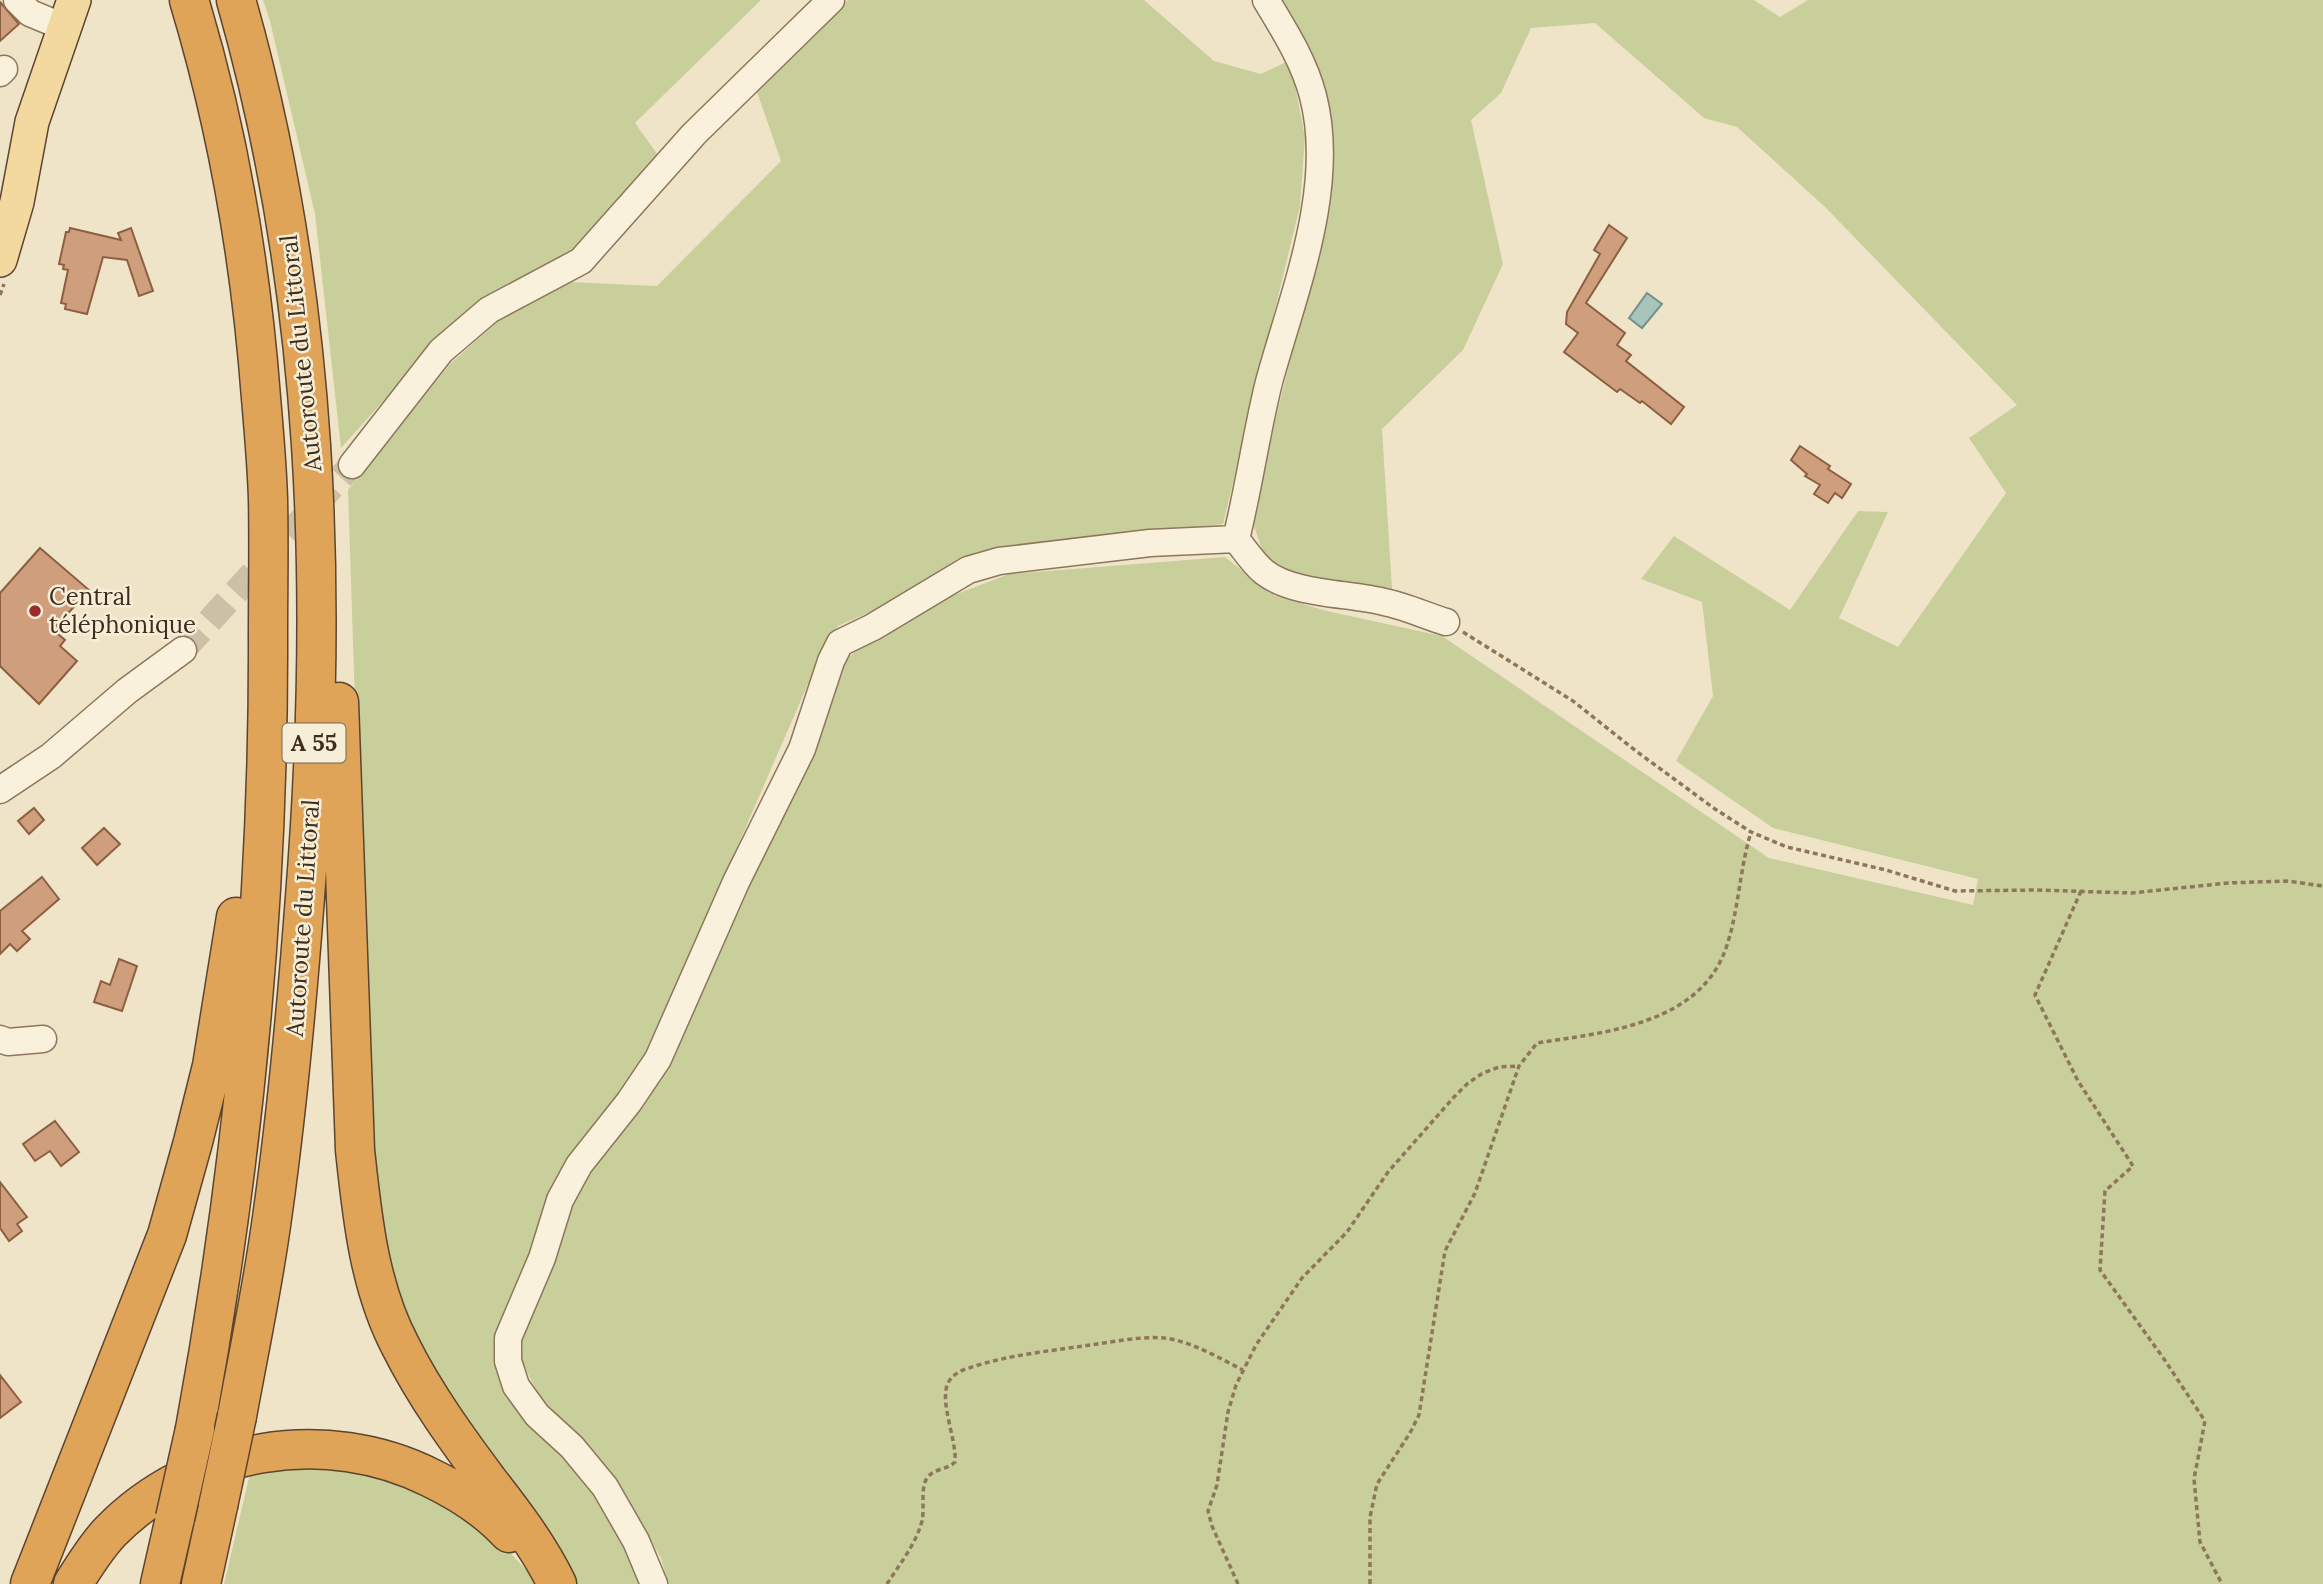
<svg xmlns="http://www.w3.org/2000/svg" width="2323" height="1584" viewBox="0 0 2323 1584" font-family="Lora,serif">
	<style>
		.green { fill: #c9cf9b }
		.water { fill: #a9c4bc; stroke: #6f938a; stroke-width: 2 }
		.building { fill: #cf9f7d; stroke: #8d5f41; stroke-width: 2 }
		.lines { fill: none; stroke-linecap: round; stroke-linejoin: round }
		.minor-tunnel { stroke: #ccc0a6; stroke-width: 26; stroke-dasharray: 26 13; stroke-linecap: butt }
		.minor-casing { stroke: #8d765c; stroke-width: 29 }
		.major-casing { stroke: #5b4430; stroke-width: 36 }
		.highway-casing { stroke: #5b4430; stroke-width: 41 }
		.path { stroke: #8d765c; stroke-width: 3.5; stroke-dasharray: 5 3.5; stroke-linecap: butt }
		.minor { stroke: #faf1dc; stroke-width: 26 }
		.major { stroke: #f3d9a0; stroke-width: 33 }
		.highway { stroke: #e0a458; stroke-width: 38 }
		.highway-bridge-casing { stroke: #5b4430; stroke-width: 41; stroke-linecap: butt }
		.highway-bridge { stroke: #e0a458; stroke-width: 38 }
		.poi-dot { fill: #9e2a2b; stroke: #f7eed8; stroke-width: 2.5 }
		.labels { text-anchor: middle; stroke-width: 5; stroke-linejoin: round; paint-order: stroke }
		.shield { fill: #f7eed8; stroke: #756857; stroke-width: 2 }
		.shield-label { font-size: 23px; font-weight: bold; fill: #3d2e20 }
		.street-label { font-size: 24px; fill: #3d2e20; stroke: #f7eed8 }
		.poi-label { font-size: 24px; fill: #3d2e20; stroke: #f7eed8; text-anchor: start }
	</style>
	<rect width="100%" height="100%" fill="#f0e4c8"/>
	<path class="green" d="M263,0H761L635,123L658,155L573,251L456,320L341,448L315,214L270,21Z
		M848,0H1144L1214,61L1261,74L1290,60L1305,137L1300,206L1223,524L959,558L884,606L838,626L818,661L641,1068L557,1184L499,1365L578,1465L619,1526L643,1584H574L451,1412L385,1268L369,1130L348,490L450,364L497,322L570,282L657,286L781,161L756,89Z
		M1281,0H1754L1780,17L1808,0H2323V1584H668L661,1558L606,1469L542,1401L514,1347L571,1195L599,1157L841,665L866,641L915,610L1009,574L1225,557L1275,596L1327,611L1442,636L1769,858L1973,905L1978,879L1773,828L1676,761L1713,696L1702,602L1641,579L1674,536L1790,610L1858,511L1888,512L1839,618L1898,647L2006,493L1969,438L2017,405L1825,207L1737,127L1704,118L1595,23L1531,28L1501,93L1471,120L1503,264L1463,350L1382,429L1392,589L1292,576L1263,553L1251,517L1332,194L1323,91Z
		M294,1461L394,1476L491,1532L527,1571L535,1584H224L251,1469Z"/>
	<path class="water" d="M1647,293L1662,304L1642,328L1629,318Z"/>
	<path class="building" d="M0,2L19,24L0,41Z
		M1609,225L1627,238L1586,303L1625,333L1617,345L1631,355L1626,361L1684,407L1671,424L1642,401L1640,403L1620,389L1617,392L1564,352L1578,333L1566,324L1567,312L1600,254L1594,250Z
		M70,228L121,240L118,233L131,228L153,291L139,296L127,260L103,257L87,314L65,309L66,304L61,303L68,270L63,269L64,265L59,264L66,232H69Z
		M1800,446L1830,466L1828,469L1851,484L1842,498L1835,493L1828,503L1814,494L1820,485L1805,476L1807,474L1791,460Z
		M40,548L89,590L53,630L65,640L60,646L77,661L39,704L0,666V593Z
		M34,808L44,820L29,834L18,821Z
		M104,828L120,844L97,865L82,848Z
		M42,877L59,899L22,931L30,939L17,951L10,944L0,954V911Z
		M119,959L137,966L122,1011L94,1002L101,981L110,985Z
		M55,1121L79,1152L61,1166L50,1151L35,1161L23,1144Z
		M0,1182L27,1217L17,1224L22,1231L9,1241L0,1228Z
		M0,1375L21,1402L0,1418Z"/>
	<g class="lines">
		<path class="minor-tunnel" d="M183,650L352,465"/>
		<defs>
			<path id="minor" d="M17,0L30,13L66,28
				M0,73L4,69
				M352,465L441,351L489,310L581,261L694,134L831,0
				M1236,539C1245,550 1253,563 1264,572C1293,595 1349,593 1384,602C1405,606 1426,616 1446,622
				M0,790L51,756L127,691L183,650
				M0,1039L8,1042L43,1039
				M654,1584L636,1541L605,1487L572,1447L537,1415L516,1386L508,1361V1338L542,1258L560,1200L579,1165L629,1102L658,1059L736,882L802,749L831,661L840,643L873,627L968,570L999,561L1150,543L1236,539C1249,487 1256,434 1269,382C1293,294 1337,188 1313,96C1304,61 1284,30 1266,0"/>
			<path id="major" d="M0,260L17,202L32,122L74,0"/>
			<path id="highway" d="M189,0C228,129 251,264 261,398C264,432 267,466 268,499C269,545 268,591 268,637C269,902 243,1168 195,1429
				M236,0C320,294 329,594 305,897C297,1004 287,1112 272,1218C263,1285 249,1350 237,1416
				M339,702L355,1150C362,1216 369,1287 401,1347C425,1395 457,1439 489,1482C514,1514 539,1547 557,1584
				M30,1584L167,1235L193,1142L212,1066L236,917
				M73,1584C84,1566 96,1547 110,1532C193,1447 326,1425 431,1478C460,1492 487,1509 509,1533
				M160,1584L175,1518
				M201,1584L218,1506"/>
		</defs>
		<use href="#minor" class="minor-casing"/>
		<use href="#major" class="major-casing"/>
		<use href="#highway" class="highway-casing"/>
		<path class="path" d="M0,295L4,284
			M1463,632L1573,701L1636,751L1715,809L1751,832L1787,847L1886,870L1955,891L2036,890L2132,893L2228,883L2287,881L2323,886
			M2081,891L2035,995L2078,1081L2133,1166L2105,1191L2100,1270L2164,1359L2205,1421L2194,1479L2200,1542L2222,1584
			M887,1584C899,1565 916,1544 922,1521C925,1508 920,1489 927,1478C934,1468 947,1470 955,1462C957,1440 939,1402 948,1383C952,1375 961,1370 969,1368C1007,1355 1050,1351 1090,1345C1114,1342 1139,1336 1164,1338C1191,1341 1219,1358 1243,1370
			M1238,1584L1212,1526L1208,1511L1217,1485L1228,1412L1236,1385L1256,1345L1302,1278L1347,1232L1388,1172L1454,1097L1468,1083L1483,1073L1499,1067L1519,1066
			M1370,1584V1517L1377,1484L1410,1433L1419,1415L1445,1251L1475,1193L1519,1066L1537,1043C1608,1032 1704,1024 1728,942C1739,906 1740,868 1751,832"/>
		<use href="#minor" class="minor"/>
		<use href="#major" class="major"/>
		<use href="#highway" class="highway"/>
		<defs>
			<path id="highway-bridge" d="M218,1506L237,1416
				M175,1518L195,1429"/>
		</defs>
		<use href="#highway-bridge" class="highway-bridge-casing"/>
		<use href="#highway-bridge" class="highway-bridge"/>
	</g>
	<circle class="poi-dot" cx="35" cy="611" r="7"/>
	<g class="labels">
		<rect class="shield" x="282.5" y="723.5" width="63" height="39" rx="5"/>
		<g class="shield-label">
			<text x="314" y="751">A 55</text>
		</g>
		<g class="street-label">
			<text transform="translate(301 353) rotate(-96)" y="8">Autoroute du Littoral</text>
			<text transform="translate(303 918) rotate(-86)" y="8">Autoroute du Littoral</text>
		</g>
		<g class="poi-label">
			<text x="49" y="605">Central<tspan x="49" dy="28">téléphonique</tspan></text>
		</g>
	</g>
</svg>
